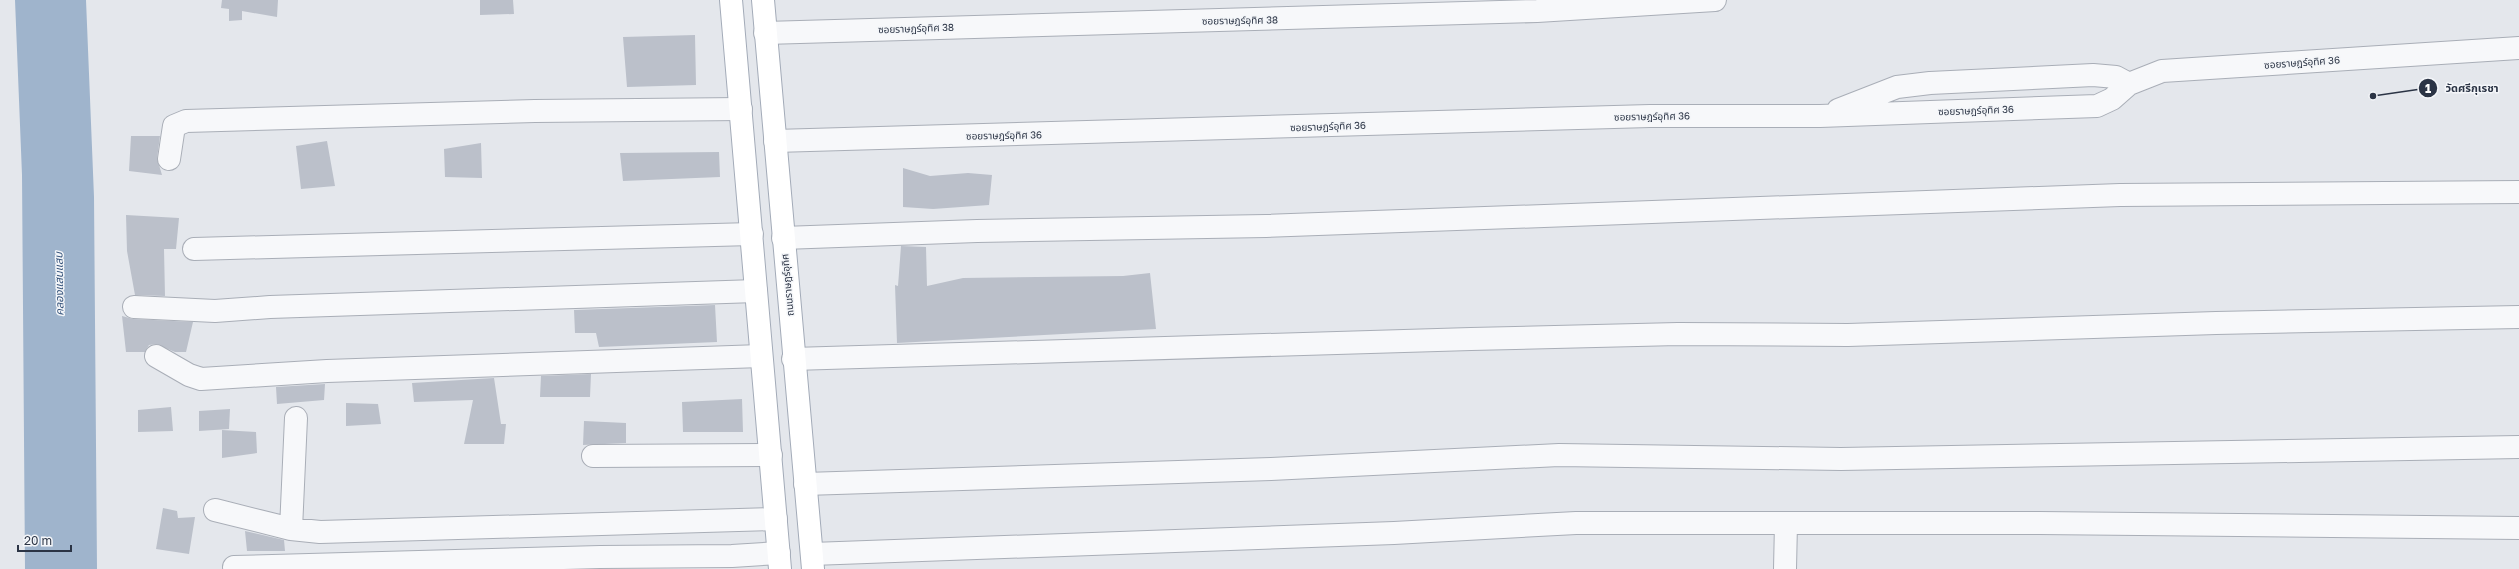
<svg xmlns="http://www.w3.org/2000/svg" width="2519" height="569" viewBox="0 0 2519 569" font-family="'Golos Text','Noto Sans Thai',sans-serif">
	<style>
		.water { fill: #9fb4cc }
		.building { fill: #bbc0ca }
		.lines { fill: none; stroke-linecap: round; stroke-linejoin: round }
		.minor-casing { stroke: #a9aeb7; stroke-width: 24 }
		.major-casing { stroke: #a3abb8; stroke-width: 24 }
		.minor { stroke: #f7f8fa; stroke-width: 22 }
		.major { stroke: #fff; stroke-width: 22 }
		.labels { text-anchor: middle; stroke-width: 3; stroke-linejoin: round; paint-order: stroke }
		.street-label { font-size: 10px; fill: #2b3445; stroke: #f4f6f9 }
		.water-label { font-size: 11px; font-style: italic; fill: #34527a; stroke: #f4f6f9 }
		.leader { fill: none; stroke: #2b3445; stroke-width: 1.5 }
		.callout-dot { fill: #2b3445; stroke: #f4f6f9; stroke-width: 1.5 }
		.mark-label { font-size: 12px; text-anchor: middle; font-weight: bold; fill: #fff }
		.callout-label { font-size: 11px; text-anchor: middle; font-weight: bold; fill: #2b3445; stroke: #f4f6f9; stroke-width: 3; stroke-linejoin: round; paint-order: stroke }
	</style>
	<rect width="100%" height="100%" fill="#e4e7ec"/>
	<path class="water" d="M15,0H86L94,197L97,569H25L22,175Z"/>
	<path class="building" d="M222,0H278L277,17L242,11V20L229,21V9L221,8Z
		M480,0H513L514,14L480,15Z
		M695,35L696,85L627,87L623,37Z
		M131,136H160L157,158L162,175L129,171Z
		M327,141L335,186L301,189L296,146Z
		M481,143L482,178L445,177L444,149Z
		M719,152L720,177L623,181L620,153Z
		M903,168L930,176L968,173L992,175L989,205L933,209L903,207Z
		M126,215L179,218L176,249H164L165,296L135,295L127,251Z
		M901,246L926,247L927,286L963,278L1123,276L1150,273L1156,329L897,343L895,285L898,286Z
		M715,305L717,342L599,347L596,333H575L574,310Z
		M122,316L133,319L193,322L186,352H175L156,344L149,345L145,352H126Z
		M591,374L590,397H540L541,376Z
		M494,378L501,424H506L504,444H464L473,400L414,402L412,383Z
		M325,384L324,400L277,404L276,387Z
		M742,399L743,432H683L682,402Z
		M346,403L378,404L381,424L346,426Z
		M171,407L173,431L138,432V410Z
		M230,409L229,429L199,431V411Z
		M584,421L626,423V443L583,445Z
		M222,430L256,432L257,453L222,458Z
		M163,508L177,511L178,518L195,517L189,554L156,549Z
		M245,531L284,540L285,551H247Z"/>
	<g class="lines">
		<defs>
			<path id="minor" d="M765,33L1537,11L1715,0
				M1838,110L1897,87L1930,83L2093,75L2116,77L2129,84
				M775,141L1650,116H1820L2097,106L2112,99L2129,84L2162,71L2519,48
				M169,159L174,126L186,121L535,111L741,109
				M783,238L977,231L1266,226L2120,195L2519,192
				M194,249L752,234
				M134,307L215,311L270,307L756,291
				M156,356L189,375L201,379L327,371L761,356
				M793,359L1471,339L1678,334L1848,335L2216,323L2519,317
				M593,456L771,455
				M805,484L1271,469L1559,455L1841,459L2519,447
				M215,510L291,529L320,532L776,519
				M291,529L296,418
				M812,554L1394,533L1576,523H2039L2519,528
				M234,567L600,557L732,556L779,553
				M1785,569L1786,523"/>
			<path id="major" d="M731,0L780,569
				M763,0L813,569"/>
		</defs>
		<use href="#minor" class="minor-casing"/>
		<use href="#major" class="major-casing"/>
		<use href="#minor" class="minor"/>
		<use href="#major" class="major"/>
	</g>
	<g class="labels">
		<g class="street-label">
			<text transform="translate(1240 20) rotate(-1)" y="4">ซอยราษฎร์อุทิศ 38</text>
			<text transform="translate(916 28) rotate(-2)" y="4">ซอยราษฎร์อุทิศ 38</text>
			<text transform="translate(2302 62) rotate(-4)" y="4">ซอยราษฎร์อุทิศ 36</text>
			<text transform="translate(1976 110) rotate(-2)" y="4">ซอยราษฎร์อุทิศ 36</text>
			<text transform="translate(1652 116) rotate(-1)" y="4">ซอยราษฎร์อุทิศ 36</text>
			<text transform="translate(1328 126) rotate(-2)" y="4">ซอยราษฎร์อุทิศ 36</text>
			<text transform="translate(1004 135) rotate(-1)" y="4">ซอยราษฎร์อุทิศ 36</text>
			<text transform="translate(787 285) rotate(-95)" y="4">ถนนราษฎร์อุทิศ</text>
		</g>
		<g class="water-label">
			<text transform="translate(59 284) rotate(-91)" y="4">คลองแสนแสบ</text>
		</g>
	</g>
	<path class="leader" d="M2373 96L2428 88"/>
	<g class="callout-dot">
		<circle cx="2373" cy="96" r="4"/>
		<circle cx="2428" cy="88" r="10"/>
	</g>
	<g class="mark-label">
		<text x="2428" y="93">1</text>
	</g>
	<g class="callout-label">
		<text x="2472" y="92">วัดศรีกุเรชา</text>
	</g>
	<path d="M18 545v6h53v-6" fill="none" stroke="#2b3445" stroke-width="2"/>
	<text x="24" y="545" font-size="12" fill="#2b3445" stroke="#f4f6f9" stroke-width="3" paint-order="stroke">20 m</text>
</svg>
